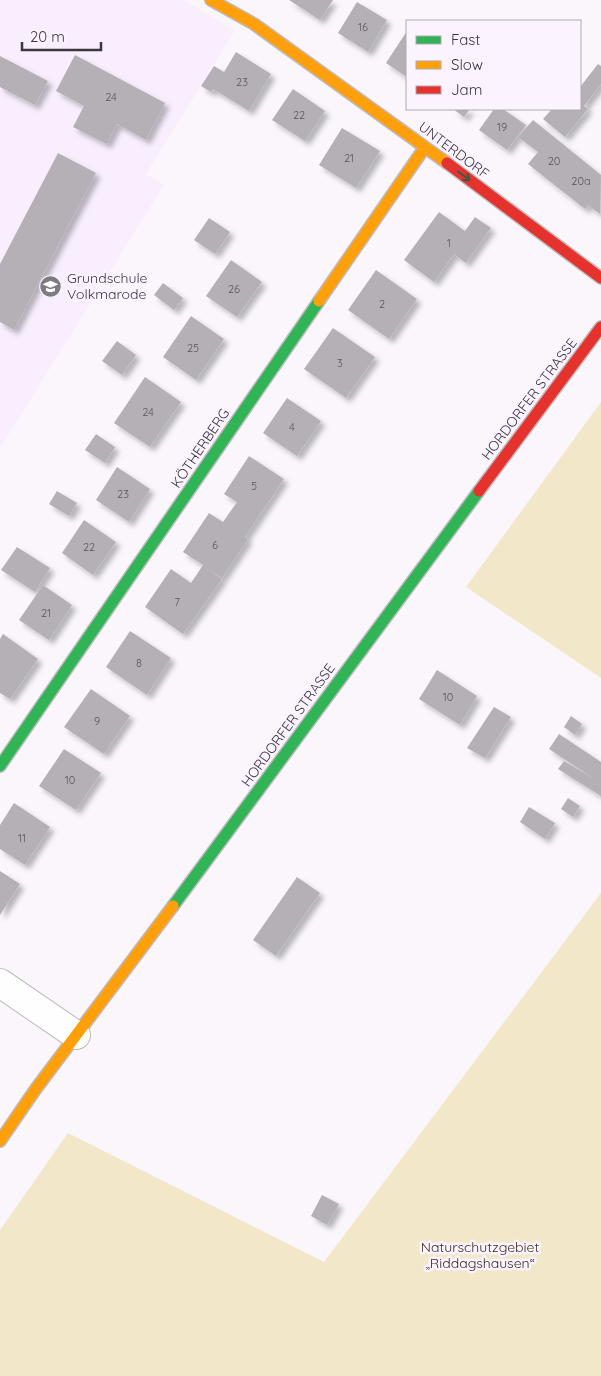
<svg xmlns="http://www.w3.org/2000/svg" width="601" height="1376" viewBox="0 0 601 1376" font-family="Quicksand,sans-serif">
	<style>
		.built { fill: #f8eefd }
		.green { fill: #f2e7c9 }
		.building { fill: #b4b0b6; filter: url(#shadow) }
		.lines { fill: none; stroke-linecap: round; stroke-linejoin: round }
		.street-casing { stroke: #bebac0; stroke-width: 30 }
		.fast-casing { stroke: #bebac0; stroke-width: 14 }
		.slow-casing { stroke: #bebac0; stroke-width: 14 }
		.jam-casing { stroke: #bebac0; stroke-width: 14 }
		.street { stroke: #fefeff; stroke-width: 28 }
		.fast { stroke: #30b455; stroke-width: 11 }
		.slow { stroke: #ff9f0a; stroke-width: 11 }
		.jam { stroke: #e5322d; stroke-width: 11 }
		.oneway { stroke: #385c46 }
		.labels { text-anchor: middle; stroke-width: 5; stroke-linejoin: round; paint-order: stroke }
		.number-label { font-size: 11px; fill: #5a555d }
		.street-label { font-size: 14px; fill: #3c373f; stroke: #fbf3ff }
		.poi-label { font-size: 14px; fill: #3c373f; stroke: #fbf3ff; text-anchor: start }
		.park-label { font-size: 14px; fill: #382f12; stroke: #fbf3ff }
	</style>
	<defs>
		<filter id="shadow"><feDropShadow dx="4.5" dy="4.5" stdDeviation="2.5" flood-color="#0004"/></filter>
	</defs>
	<rect width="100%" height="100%" fill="#faf6fc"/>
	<path class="built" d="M0,0H183L235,30L146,174L164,185L0,448Z"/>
	<path class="green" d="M601,402V678L466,587Z
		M601,893V1376H0V1230L68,1133L324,1262Z"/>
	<path class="building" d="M289,0H333L320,20Z
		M357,2L387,20L368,52L338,33Z
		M407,31V77L386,63Z
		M236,52L271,74L249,111L213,89L211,92L201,86L214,66L224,72Z
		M75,55L165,103L146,140L117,124L107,144L73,127L84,106L56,91Z
		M0,56L48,81L35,105L0,87Z
		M598,64L601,66V84L584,106L588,109L565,137L543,119L552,109H580V87Z
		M293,89L325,111L305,141L272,120Z
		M453,109H470L464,117Z
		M494,109H503L526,125L507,150L479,130Z
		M533,120L601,175L600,214L588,205L585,209L528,164L538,152L518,137Z
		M342,128L380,151L356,188L319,165Z
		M58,153L96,173L14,330L0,322V264Z
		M439,212L465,231L475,217L491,228L466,263L454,254L434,282L404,260Z
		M209,218L230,232L215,254L194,240Z
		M231,260L262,282L237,317L206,296Z
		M376,270L417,299L389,339L348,310Z
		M163,283L183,298L174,310L154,295Z
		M191,316L224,339L196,380L163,357Z
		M333,328L375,357L346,398L304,369Z
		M117,341L136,355L122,375L102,361Z
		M145,377L181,402L150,447L114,423Z
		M287,398L321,421L297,456L263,433Z
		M96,434L115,447L105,463L85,450Z
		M249,456L284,479L245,537L248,539L222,578L208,569L222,579L183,634L145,607L171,569L191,583L203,565L183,552L209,513L223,522L237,502L224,494Z
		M117,467L150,489L129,522L96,500Z
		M57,491L77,503L69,516L49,504Z
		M84,520L116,542L93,575L62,553Z
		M17,547L50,568L35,592L1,570Z
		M43,585L72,605L49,640L19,620Z
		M130,631L171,658L147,695L106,667Z
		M3,634L38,659L10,699L0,693V639Z
		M437,670L477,696L460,725L419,699Z
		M91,689L130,716L104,754L64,727Z
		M494,707L511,717L485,758L467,748Z
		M571,716L582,724L575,735L564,727Z
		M559,734L601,762V796L558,769L564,761L596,780L549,749Z
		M64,749L101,773L76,810L39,786Z
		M568,798L580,806L573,817L561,809Z
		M14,803L50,827L25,865L0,849V825Z
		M529,807L555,823L545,839L520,822Z
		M0,871L20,884L0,915Z
		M297,877L320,893L276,956L253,940Z
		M322,1195L339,1204L327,1225L311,1216Z"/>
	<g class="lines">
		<defs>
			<path id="street" d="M0,983L76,1035"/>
			<path id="fast" d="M0,766L319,301
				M173,906L479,491"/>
			<path id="slow" d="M211,0L254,24L447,163
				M319,301L425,147
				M0,1141L35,1090L173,906"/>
			<path id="jam" d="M447,163L601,278
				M479,491L601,327"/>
		</defs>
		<use href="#street" class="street-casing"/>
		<use href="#fast" class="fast-casing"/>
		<use href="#slow" class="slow-casing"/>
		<use href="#jam" class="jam-casing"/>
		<use href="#street" class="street"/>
		<use href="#fast" class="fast"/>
		<use href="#slow" class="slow"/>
		<use href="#jam" class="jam"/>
	</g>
	<defs><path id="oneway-shaft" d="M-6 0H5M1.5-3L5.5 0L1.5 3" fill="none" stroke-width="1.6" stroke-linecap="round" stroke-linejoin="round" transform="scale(1.25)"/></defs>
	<use class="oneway" href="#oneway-shaft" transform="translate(464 176) rotate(37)"/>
	<defs>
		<symbol id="school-disc" viewBox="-11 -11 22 22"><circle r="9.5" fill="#7e7a81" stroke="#fbf3ff"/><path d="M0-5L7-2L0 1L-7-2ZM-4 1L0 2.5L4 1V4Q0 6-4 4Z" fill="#fff"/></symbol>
	</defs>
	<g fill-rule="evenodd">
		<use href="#school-disc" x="38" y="274" width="25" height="25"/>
	</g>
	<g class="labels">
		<g class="number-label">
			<text x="363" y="31">16</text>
			<text x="242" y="86">23</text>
			<text x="111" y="101">24</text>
			<text x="299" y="119">22</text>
			<text x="502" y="131">19</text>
			<text x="349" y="162">21</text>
			<text x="554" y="165">20</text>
			<text x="581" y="185">20a</text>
			<text x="449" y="247">1</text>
			<text x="234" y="293">26</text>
			<text x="382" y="308">2</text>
			<text x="193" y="352">25</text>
			<text x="340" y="367">3</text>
			<text x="148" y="416">24</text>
			<text x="292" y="431">4</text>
			<text x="254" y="490">5</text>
			<text x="123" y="498">23</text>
			<text x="215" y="549">6</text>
			<text x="89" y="551">22</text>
			<text x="177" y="606">7</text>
			<text x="46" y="617">21</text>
			<text x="139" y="667">8</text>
			<text x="448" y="701">10</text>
			<text x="97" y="725">9</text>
			<text x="70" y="784">10</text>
			<text x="22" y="842">11</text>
		</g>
		<g class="street-label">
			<text transform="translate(454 150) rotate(37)" y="5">UNTERDORF</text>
			<text transform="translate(529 399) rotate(-53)" y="5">HORDORFER STRASSE</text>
			<text transform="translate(200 448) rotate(-56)" y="5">KÖTHERBERG</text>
			<text transform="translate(288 725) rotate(-54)" y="5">HORDORFER STRASSE</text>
		</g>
		<g class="poi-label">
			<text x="67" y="283">Grundschule<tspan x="67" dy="16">Volkmarode</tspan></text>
		</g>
		<g class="park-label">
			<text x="480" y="1252">Naturschutzgebiet<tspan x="480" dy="16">„Riddagshausen“</tspan></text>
		</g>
	</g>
	<rect x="406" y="20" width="175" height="90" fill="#fbf3ff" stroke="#afa8b2"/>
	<rect x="416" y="36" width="25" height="8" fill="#30b455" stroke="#afa8b2"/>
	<text x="451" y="45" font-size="15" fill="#3c373f">Fast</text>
	<rect x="416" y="61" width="25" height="8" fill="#ff9f0a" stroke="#afa8b2"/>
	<text x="451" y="70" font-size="15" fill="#3c373f">Slow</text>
	<rect x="416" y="86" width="25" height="8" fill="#e5322d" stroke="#afa8b2"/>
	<text x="451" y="95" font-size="15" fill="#3c373f">Jam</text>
	<path d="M22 42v8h79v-8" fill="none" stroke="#3c373f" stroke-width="2.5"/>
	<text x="30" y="42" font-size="15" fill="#3c373f" stroke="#fbf3ff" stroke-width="4" paint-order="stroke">20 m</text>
</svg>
